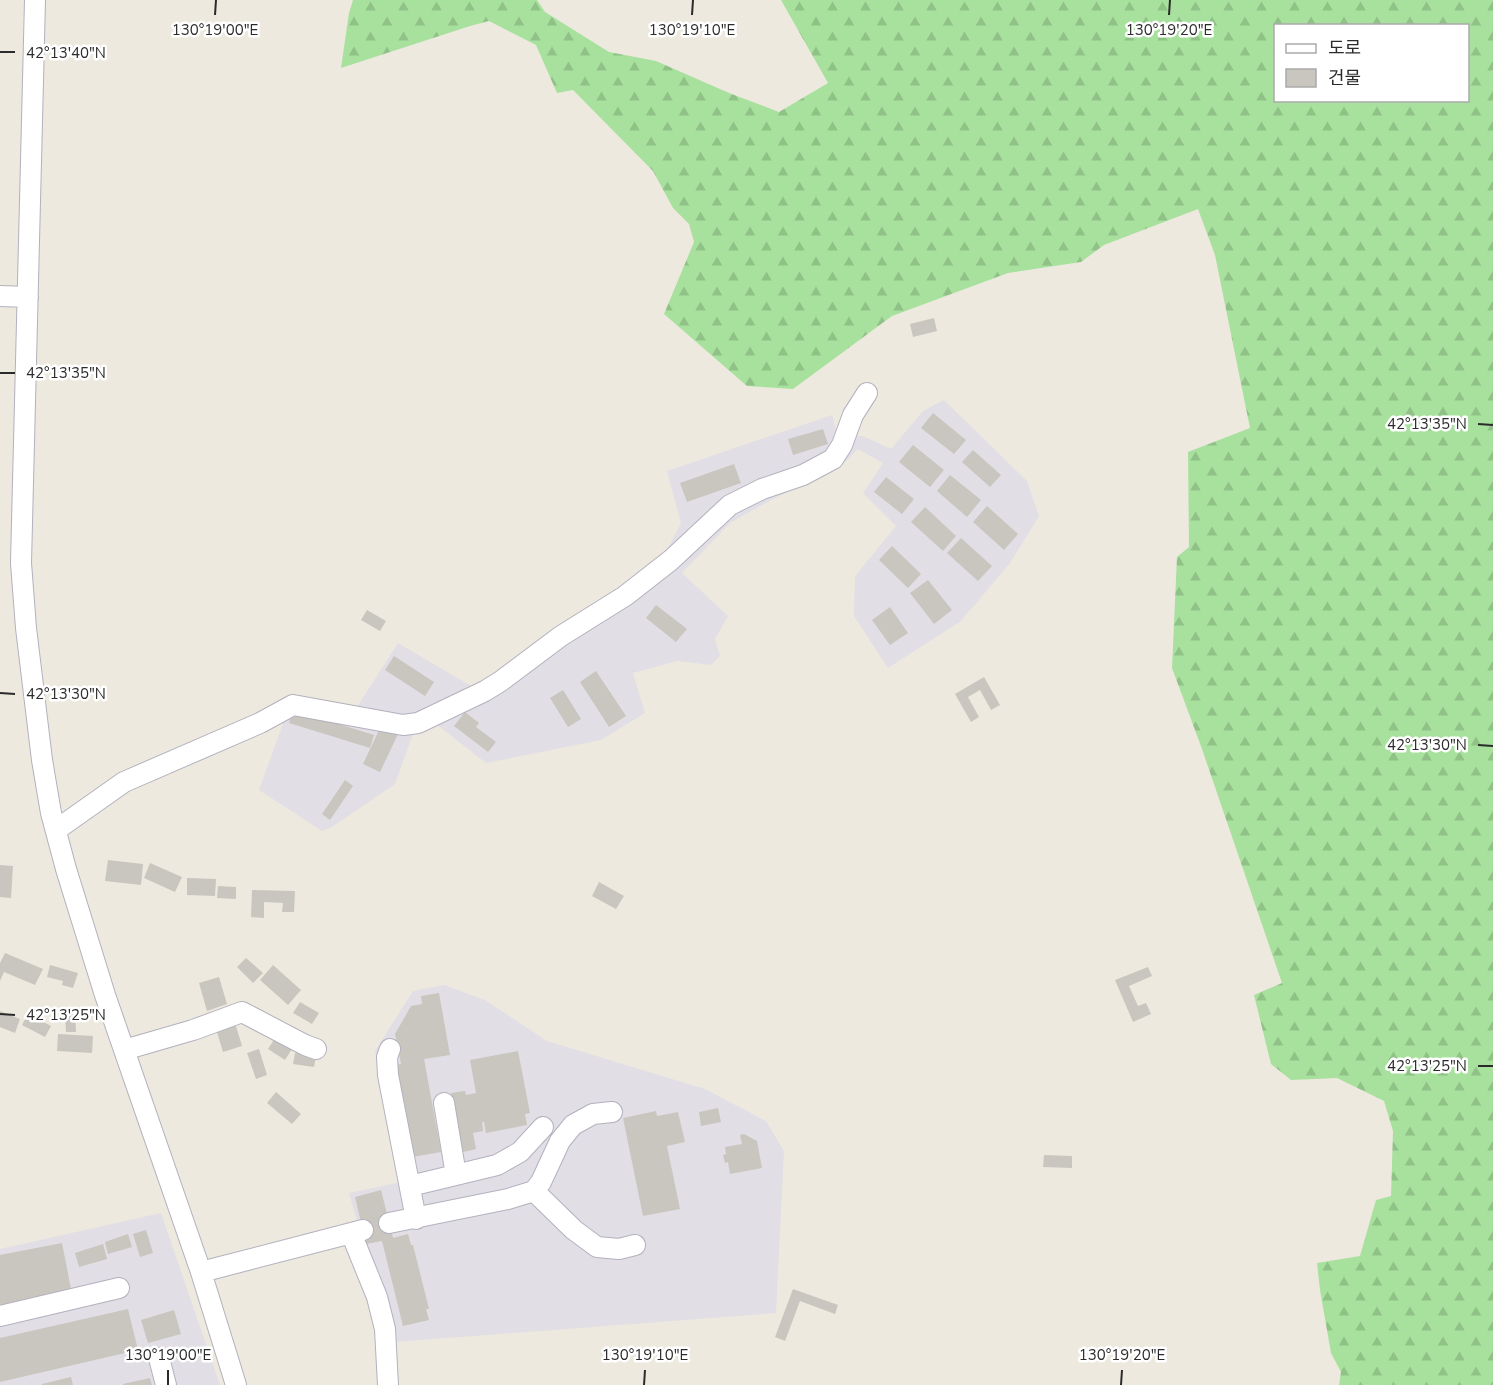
<svg xmlns="http://www.w3.org/2000/svg" width="1493" height="1385" viewBox="0 0 1493 1385" font-family="'Nunito Sans','Noto Sans KR',sans-serif">
	<style>
		.industrial { fill: #e2dee5 }
		.forest { fill: url(#forest-firs); fill-rule: evenodd }
		.building { fill: #c8c6be }
		.lines { fill: none; stroke-linecap: round; stroke-linejoin: round }
		.minor-casing { stroke: #b2b1be; stroke-width: 22 }
		.minor { stroke: #fff; stroke-width: 20 }
		.ticks { fill: none; stroke: #2b2b2b; stroke-width: 2 }
		.ticks-label { font-size: 15px; text-anchor: middle; fill: #2b2b2b; stroke: #fff; stroke-width: 5; stroke-linejoin: round; paint-order: stroke }
	</style>
	<defs>
		<pattern id="forest-firs" width="22" height="20" patternUnits="userSpaceOnUse" patternTransform="scale(1.5)"><rect width="22" height="20" fill="#a7e19d"/><path d="M5 1l3.5 6h-7zM16 11l3.5 6h-7z" fill="#90c187"/></pattern>
	</defs>
	<rect width="100%" height="100%" fill="#ede9de"/>
	<path class="industrial" d="M944,400L1027,481L1039,516L1010,563L961,621L888,668L854,616L855,576L896,526L863,493L883,463L858,449L842,465L771,500L730,523L682,573L728,616L715,639L720,656L711,665L677,661L633,673L645,713L601,740L486,763L436,724L413,734L395,784L332,827L322,831L259,790L292,699L357,707L398,643L471,686L483,685L620,592L664,556L681,523L667,471L832,415L838,437L863,436L891,449L923,411Z
		M444,985L485,1000L547,1041L705,1089L766,1121L784,1151L776,1313L395,1342L380,1274L365,1249L349,1193L401,1182L375,1051L413,991Z
		M161,1213L220,1385H0V1249Z"/>
	<path class="forest" d="M353,0H537L545,12L609,52L656,61L729,93L779,112L828,83L781,0H1493V1385H1339L1341,1372L1331,1353L1320,1290L1317,1263L1360,1256L1376,1200L1391,1196L1393,1131L1384,1101L1337,1078L1291,1080L1271,1064L1254,995L1282,983L1202,749L1172,668L1177,557L1189,547L1188,452L1250,428L1215,255L1198,209L1104,245L1081,262L1008,273L892,316L793,389L747,386L664,314L694,242L689,224L673,208L653,171L573,90L557,93L536,45L489,21L470,26L341,68L349,13ZM1276,26H1468V100H1276Z"/>
	<path class="building" d="M934,318L937,331L913,337L910,324Z
		M933,413L966,440L954,454L921,428Z
		M823,429L828,444L793,455L788,439Z
		M913,445L944,470L930,487L899,462Z
		M973,450L1001,475L990,487L962,462Z
		M734,464L741,483L687,502L680,483Z
		M950,475L981,500L967,517L937,491Z
		M886,477L914,499L902,514L874,492Z
		M987,506L1018,534L1004,550L973,522Z
		M925,507L956,536L943,551L911,522Z
		M961,538L992,566L978,581L947,553Z
		M892,546L921,574L908,588L879,560Z
		M928,580L952,610L934,624L910,593Z
		M656,605L687,629L676,642L646,618Z
		M890,607L908,633L890,645L872,620Z
		M367,610L386,621L380,631L361,620Z
		M394,656L434,682L425,696L385,670Z
		M596,671L626,716L609,727L580,682Z
		M984,677L1000,705L991,710L980,690L968,697L979,717L971,722L955,694Z
		M563,690L581,719L568,727L550,698Z
		M293,710L374,735L370,748L289,723Z
		M465,712L479,723L476,727L496,742L488,752L454,726Z
		M381,726L398,734L380,772L363,764Z
		M345,780L353,786L330,820L322,814Z
		M108,860L143,864L141,885L105,881Z
		M150,863L182,877L175,892L144,878Z
		M0,865L13,866L11,898L0,897Z
		M187,878L216,879L215,896L187,895Z
		M599,882L624,896L616,909L592,896Z
		M218,886L236,887V899L217,898Z
		M252,890L295,891L294,912H282L283,903L264,902V918L251,917Z
		M5,953L43,969L35,985L4,972L0,981V963Z
		M246,958L263,973L253,983L237,967Z
		M50,965L78,973L73,988L62,985L63,981L47,977Z
		M273,965L301,990L288,1005L260,980Z
		M1148,967L1152,976L1129,986L1138,1006L1146,1003L1151,1014L1133,1022L1115,980Z
		M219,977L227,1004L207,1011L199,983Z
		M439,993L450,1055L424,1059L441,1152L412,1157L395,1065L401,1064L395,1034L411,1006L422,1004L421,996Z
		M300,1002L319,1013L312,1024L293,1013Z
		M75,1010L76,1032H66L65,1011Z
		M0,1011L20,1019L15,1033L0,1027Z
		M28,1014L51,1026L45,1037L22,1025Z
		M235,1023L242,1046L223,1052L216,1029Z
		M58,1034L93,1036L92,1053L57,1051Z
		M275,1038L292,1049L285,1060L268,1049Z
		M259,1049L267,1075L256,1079L247,1053Z
		M518,1051L530,1113L525,1114L527,1125L486,1133L484,1122H482L483,1131L473,1133L476,1149L463,1152L451,1093L465,1091L466,1095L476,1093L470,1060Z
		M295,1053L316,1056L314,1067L293,1064Z
		M276,1092L301,1114L292,1124L267,1103Z
		M718,1108L721,1122L701,1126L699,1112Z
		M656,1111L657,1116L678,1112L685,1142L667,1146L680,1209L643,1216L623,1118Z
		M744,1134L757,1141L762,1168L730,1174L728,1162L725,1163L723,1155L726,1154L725,1147L742,1144L740,1135Z
		M1044,1155L1072,1156V1168L1043,1167Z
		M381,1190L393,1238L408,1234L411,1245H413L429,1309H426L429,1320L403,1326L382,1241L366,1244L355,1197Z
		M146,1230L153,1253L140,1257L133,1234Z
		M128,1234L132,1247L108,1254L105,1242Z
		M62,1243L72,1294L0,1309V1255Z
		M103,1244L107,1259L79,1267L75,1253Z
		M793,1289L838,1305L835,1314L800,1301L785,1341L775,1337Z
		M128,1309L138,1350L0,1382V1338Z
		M174,1310L181,1334L148,1343L141,1320Z
		M71,1377L73,1385H42V1384Z
		M150,1378L152,1385H123V1384Z"/>
	<g class="lines">
		<defs>
			<path id="minor" d="M35,0L21,563L26,628L42,760L51,813L66,869L105,995L201,1272L236,1385
				M0,296L28,297
				M56,830L124,782L260,723L293,705L403,725L418,723L485,691L501,681L561,636L625,596L671,560L730,505L762,489L803,475L833,459L842,445L853,415L867,393
				M390,1049L387,1057L388,1075L416,1219
				M124,1050L193,1030L242,1012L305,1045L316,1049
				M444,1103L456,1175
				M410,1186L497,1165L520,1152L543,1127
				M534,1191L574,1230L597,1247L619,1249L635,1245
				M389,1223L508,1199L534,1191L541,1182L560,1141L573,1125L593,1114L612,1112
				M351,1233L377,1297L385,1329L388,1385
				M201,1272L363,1230
				M0,1316L119,1288
				M159,1358L166,1385"/>
		</defs>
		<use href="#minor" class="minor-casing"/>
		<use href="#minor" class="minor"/>
	</g>
	<path class="ticks" d="M215,15L216,0M692,15L693,0M1169,15L1170,0M0,52H15M0,373H15M1478,424L1493,425M0,693L15,694M1478,745L1493,746M0,1014L15,1015M1478,1066H1493M168,1385V1370M644,1385L645,1370M1121,1385L1122,1370"/>
	<g class="ticks-label">
		<text x="215" y="35">130°19'00"E</text>
		<text x="692" y="35">130°19'10"E</text>
		<text x="1169" y="35">130°19'20"E</text>
		<text x="66" y="58">42°13'40"N</text>
		<text x="66" y="378">42°13'35"N</text>
		<text x="1427" y="429">42°13'35"N</text>
		<text x="66" y="699">42°13'30"N</text>
		<text x="1427" y="750">42°13'30"N</text>
		<text x="66" y="1020">42°13'25"N</text>
		<text x="1427" y="1071">42°13'25"N</text>
		<text x="168" y="1360">130°19'00"E</text>
		<text x="645" y="1360">130°19'10"E</text>
		<text x="1122" y="1360">130°19'20"E</text>
	</g>
	<rect x="1274" y="24" width="195" height="78" fill="#ffffff" stroke="#aaaaaa" stroke-width="1.5"/>
	<rect x="1286" y="44" width="30" height="9" fill="#ffffff" stroke="#aaaaaa" stroke-width="1.5"/>
	<text x="1328" y="54" font-size="18" fill="#2b2b2b">도로</text>
	<rect x="1286" y="69" width="30" height="18" fill="#c8c6be" stroke="#aaaaaa" stroke-width="1.5"/>
	<text x="1328" y="84" font-size="18" fill="#2b2b2b">건물</text>
</svg>
